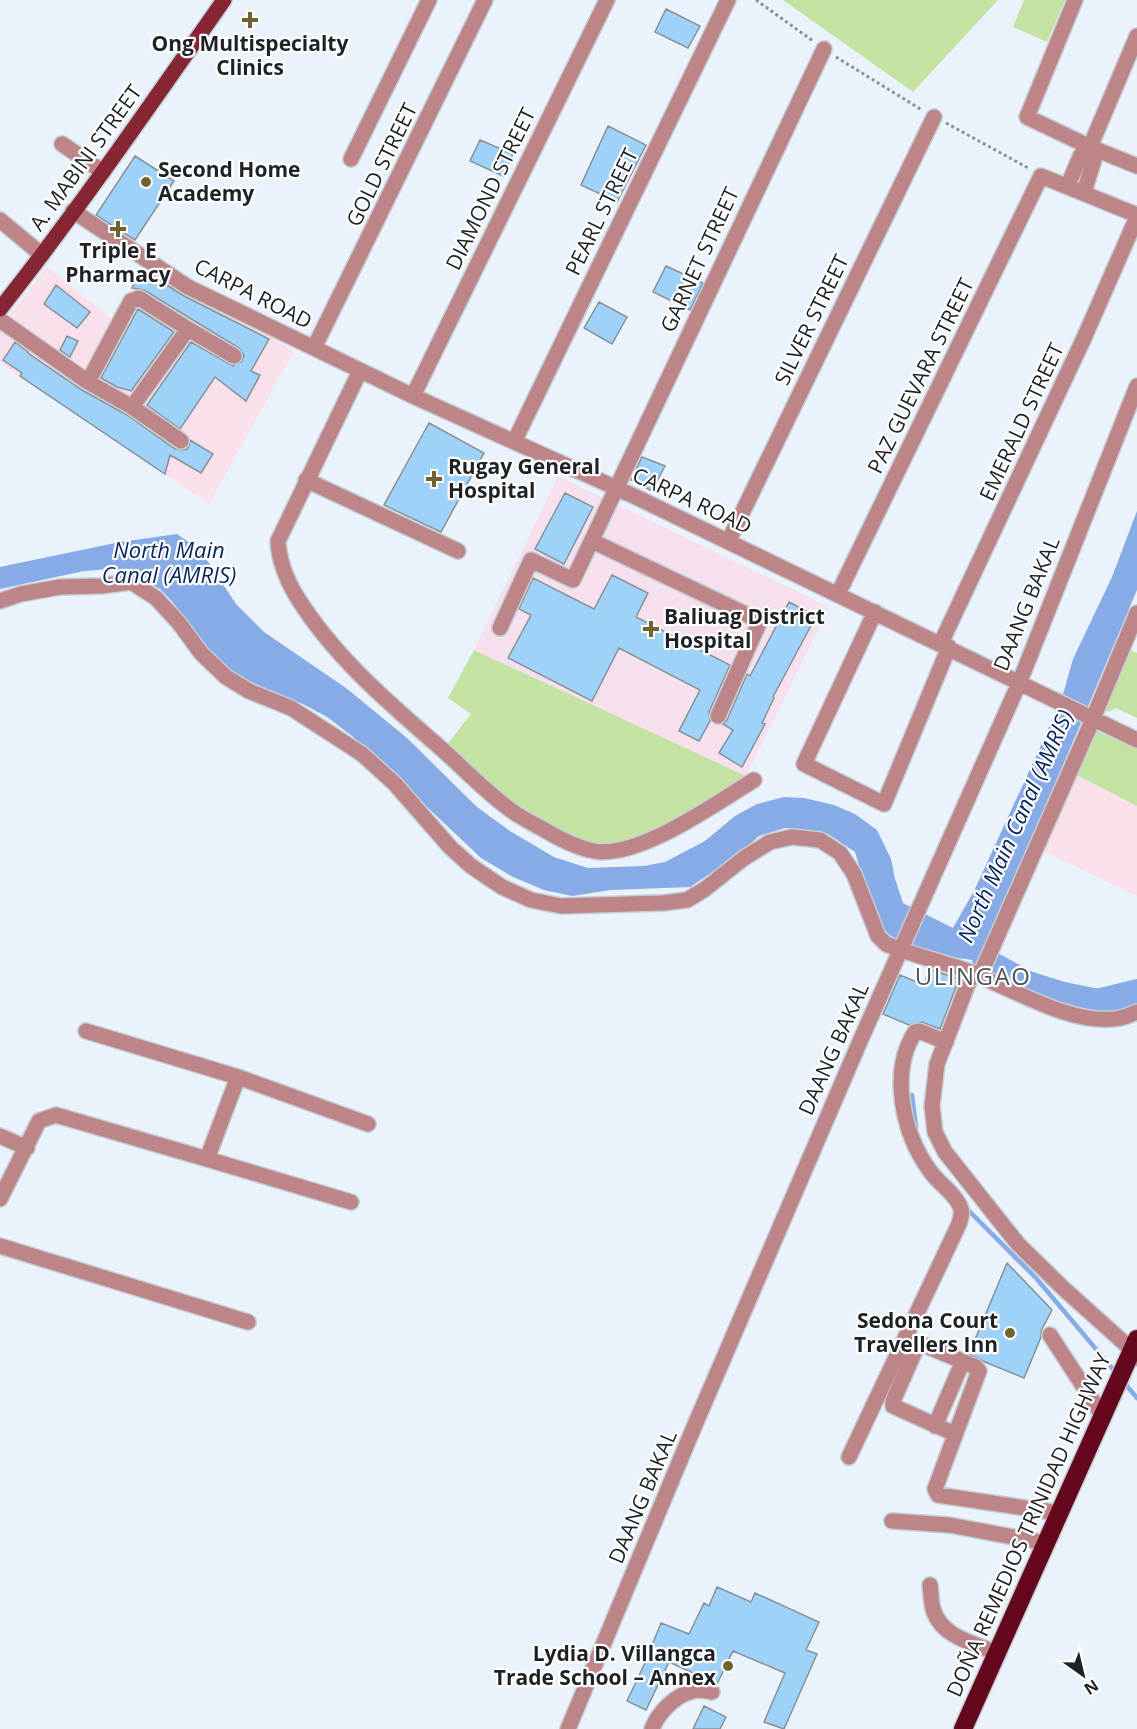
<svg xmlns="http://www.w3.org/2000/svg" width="1137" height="1729" viewBox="0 0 1137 1729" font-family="'Open Sans',sans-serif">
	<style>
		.industrial { fill: #f9e0ea }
		.medical { fill: #f6e0ee }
		.green { fill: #c4e2a1 }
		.water { fill: #87abe6 }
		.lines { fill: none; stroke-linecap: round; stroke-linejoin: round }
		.stream { stroke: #87abe6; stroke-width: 4.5 }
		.river { stroke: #87abe6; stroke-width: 27 }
		.building { fill: #9fd2f8; stroke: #889197; stroke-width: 1.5 }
		.minor-casing { stroke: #c5cdd4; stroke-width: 18 }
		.major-casing { stroke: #c5cdd4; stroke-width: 18 }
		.highway-casing { stroke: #c5cdd4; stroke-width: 21 }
		.path { stroke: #8b9297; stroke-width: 3; stroke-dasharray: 3 3; stroke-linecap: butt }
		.minor { stroke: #bd8587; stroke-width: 15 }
		.major { stroke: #862533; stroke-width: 15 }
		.highway { stroke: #64071d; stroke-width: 18 }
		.poi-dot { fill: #706330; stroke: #fff; stroke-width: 2 }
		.labels { text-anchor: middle; stroke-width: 4.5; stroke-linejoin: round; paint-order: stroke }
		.poi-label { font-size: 21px; font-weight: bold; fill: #1e2224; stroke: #fff; text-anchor: start }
		.street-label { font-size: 21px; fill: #1e2224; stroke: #fff }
		.water-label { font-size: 22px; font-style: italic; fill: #072659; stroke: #fff }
		.quarter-label { font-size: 24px; letter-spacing: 1.5px; fill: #4e565c; stroke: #fff }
	</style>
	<rect width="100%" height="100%" fill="#eaf3fb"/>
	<path class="industrial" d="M47,267L113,320L142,269L203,298L294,351L209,504L0,363V328Z
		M1075,774L1137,806V896L1038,849Z"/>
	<path class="medical" d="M558,476L829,607L746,776L474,650Z"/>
	<path class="green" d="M783,0H998L913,92Z
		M1024,0H1065L1047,42L1013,27Z
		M474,650L746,776L744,790L699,818L606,851L547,823L484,787L445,747L471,714L448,698Z
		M1131,650L1137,653V718L1116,708L1109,712L1104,710Z
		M1095,730L1137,749V806L1075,774Z"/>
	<path class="water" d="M1137,511V590L984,952L997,961L1065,982L1099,989L1137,979V998L1091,1005L1010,977L981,961L957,958L911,946L891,936L881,927L872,909L855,852L828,834L785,828L759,836L736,856L690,887L611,890L572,896L544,890L513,877L481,858L352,736L327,717L305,705L242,678L229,669L213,656L171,600L160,589L128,573L111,569L84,571L0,589V567L120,542L177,534L201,551L236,604L264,632L346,688L407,738L477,807L510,831L554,857L588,868L644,866L665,862L705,841L735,816L757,804L784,797L804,798L834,805L855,814L877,830L891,859L895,879L903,903L953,928L974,891L1043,741L1064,691L1073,659L1112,577Z"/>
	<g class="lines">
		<path class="stream" d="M912,1095L916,1128
			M965,1207L1036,1278L1117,1374
			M1122,1380L1137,1398"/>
		<path class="river" d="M986,962L1039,991L1095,1003L1137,993"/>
	</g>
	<path class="building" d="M666,9L700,26L688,48L655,32Z
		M608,126L646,145L617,202L581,185Z
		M480,140L513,154L503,176L470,161Z
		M135,156L174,181L135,240L96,215Z
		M666,266L703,283L690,310L653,292Z
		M142,269L184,296L269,339L251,371L260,375L246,401L215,377L180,429L147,405L191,342L233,366L242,361L244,355L239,348L144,290L132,288Z
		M56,285L90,312L77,328L44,304Z
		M599,302L627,317L612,344L584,328Z
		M138,309L174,332L131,391L117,387L101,378Z
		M67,336L78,341L70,357L60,350Z
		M15,342L28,352V353L82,390L127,415L175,449L186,450L189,446L190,440L213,454L201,473L170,455L165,474L20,376L22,373L3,360Z
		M429,423L484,453L441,532L384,505Z
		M642,457L665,466L652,491L631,480Z
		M565,493L593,507L564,564L535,549Z
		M612,575L648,593L636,617L730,665L709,712L710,721L699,741L679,731L700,690L619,648L592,701L508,658L531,615L519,609L533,578L594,609Z
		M789,602L816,616L773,697L774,698L762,723L765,724L742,767L719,753L733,730L723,724L727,720L747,674L750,676Z
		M929,969L959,979L940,1029L922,1022L909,1025L883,1014L900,975L924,985Z
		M1007,1263L1052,1310L1041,1331V1337L1024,1378L985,1362L969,1354Z
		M717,1587L751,1602L755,1593L819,1622L806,1650L817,1654L784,1729L764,1722L785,1673L733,1651L717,1684L669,1662L646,1710L627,1701L645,1663L661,1623L689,1634L704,1603L709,1606Z
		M704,1706L726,1717L720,1729H693Z"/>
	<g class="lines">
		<defs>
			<path id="minor" d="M1075,0L1027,117L1090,147L1137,166
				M62,144L103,172
				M351,159L429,0
				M1068,185L1081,155L1090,147L1137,36
				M1084,192L1094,160L1090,147
				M73,211L188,287L413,396L636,497L1137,740
				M0,220L42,255
				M0,320L88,382L132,407L181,441
				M314,348L485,0
				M360,371L278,541C279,561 286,579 297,597C335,658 390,704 444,751C466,771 488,794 512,811C523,819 536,825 548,832C562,840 578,848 594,851C639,859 716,803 754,780
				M88,382L131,301L139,298L188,329
				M413,396L607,0
				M132,407L188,329L234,356
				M514,442L728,0
				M306,480L458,551
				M592,541L760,621L718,716
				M728,542L934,117
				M838,594L1041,176L1137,215
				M0,601L21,594L60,587L101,586L131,582L156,598L179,623L201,653L226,677L249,691L291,708L362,754L395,784L450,847L471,866L502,887L531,900L561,906L662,903L687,900L705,889L744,858L770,842L792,837L820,840L840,853L854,874L878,936L886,944C914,956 945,962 973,973C1014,990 1075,1027 1120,1018C1126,1017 1132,1014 1137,1012
				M875,612L804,764L884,804L949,647
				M1137,613L1089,728L981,973H972L937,1064L932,1106L935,1132L945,1152L1018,1244L1063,1288L1132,1350L1137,1358
				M500,628L531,560L573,580L824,49
				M941,643L1084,338L1137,217
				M238,1077L368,1124
				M0,1136L27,1148
				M207,1159L351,1202
				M0,1199L39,1121L56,1115L207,1159L238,1077L86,1031
				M0,1246L248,1322
				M1050,1335L1102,1415
				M935,1426L963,1361
				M955,1434L893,1406V1401L916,1349L924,1345L976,1367L979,1371L935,1489L938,1495L1059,1513
				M849,1457L959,1224C961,1218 963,1212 960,1206C954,1192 938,1183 930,1171C903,1134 889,1073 915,1032L919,1031L946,1042
				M892,1521L949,1525L1046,1543
				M930,1585C931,1593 931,1601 933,1609C941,1637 973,1643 997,1653
				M568,1729L694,1427L861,1039L1020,681L1137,386
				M652,1729C658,1713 675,1695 693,1691C699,1689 706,1691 712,1692"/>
			<path id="major" d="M0,309C79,209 151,104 224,0"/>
			<path id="highway" d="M963,1729L1137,1339"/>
		</defs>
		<use href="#minor" class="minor-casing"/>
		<use href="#major" class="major-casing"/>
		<use href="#highway" class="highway-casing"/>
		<path class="path" d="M756,0L813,41
			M836,57L922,110
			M946,123L1030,169"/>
		<use href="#minor" class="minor"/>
		<use href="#major" class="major"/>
		<use href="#highway" class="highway"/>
	</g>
	<g class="poi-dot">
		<path d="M247 11h6v6h6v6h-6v6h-6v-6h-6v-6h6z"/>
		<circle cx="146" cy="182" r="6"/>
		<path d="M115 220h6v6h6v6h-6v6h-6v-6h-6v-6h6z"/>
		<path d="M431 470h6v6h6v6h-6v6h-6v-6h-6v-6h6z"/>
		<path d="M648 620h6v6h6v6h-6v6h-6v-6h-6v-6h6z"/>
		<circle cx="1010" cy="1333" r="6"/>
		<circle cx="728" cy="1666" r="6"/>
	</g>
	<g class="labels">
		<g class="poi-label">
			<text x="250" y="51" text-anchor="middle">Ong Multispecialty<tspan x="250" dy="24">Clinics</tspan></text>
			<text x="158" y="177">Second Home<tspan x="158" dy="24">Academy</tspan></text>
			<text x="118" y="258" text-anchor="middle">Triple E<tspan x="118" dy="24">Pharmacy</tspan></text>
			<text x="448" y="474">Rugay General<tspan x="448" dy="24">Hospital</tspan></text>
			<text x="664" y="624">Baliuag District<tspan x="664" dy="24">Hospital</tspan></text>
			<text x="998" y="1328" text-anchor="end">Sedona Court<tspan x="998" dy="24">Travellers Inn</tspan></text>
			<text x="716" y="1661" text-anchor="end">Lydia D. Villangca<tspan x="716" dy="24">Trade School – Annex</tspan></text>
		</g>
		<g class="street-label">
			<text transform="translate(86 158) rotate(-54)" y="7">A. MABINI STREET</text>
			<text transform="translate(382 165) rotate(-64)" y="7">GOLD STREET</text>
			<text transform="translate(491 189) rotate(-64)" y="7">DIAMOND STREET</text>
			<text transform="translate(602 212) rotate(-64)" y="7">PEARL STREET</text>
			<text transform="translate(700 260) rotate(-65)" y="7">GARNET STREET</text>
			<text transform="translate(253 294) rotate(27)" y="7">CARPA ROAD</text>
			<text transform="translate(812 320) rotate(-64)" y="7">SILVER STREET</text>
			<text transform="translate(921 376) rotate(-64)" y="7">PAZ GUEVARA STREET</text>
			<text transform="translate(1022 422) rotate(-65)" y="7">EMERALD STREET</text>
			<text transform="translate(692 501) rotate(25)" y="7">CARPA ROAD</text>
			<text transform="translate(1027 604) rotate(-68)" y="7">DAANG BAKAL</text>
			<text transform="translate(834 1049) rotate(-66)" y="7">DAANG BAKAL</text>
			<text transform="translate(643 1497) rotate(-67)" y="7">DAANG BAKAL</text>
			<text transform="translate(1029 1525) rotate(-66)" y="7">DOÑA REMEDIOS TRINIDAD HIGHWAY</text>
		</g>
		<g class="water-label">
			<text x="169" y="558">North Main<tspan x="169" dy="25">Canal (AMRIS)</tspan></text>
			<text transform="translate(1015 826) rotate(-66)" y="8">North Main Canal (AMRIS)</text>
		</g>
		<g class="quarter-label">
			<text x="973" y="985">ULINGAO</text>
		</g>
	</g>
	<g transform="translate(1083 1675) rotate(146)" stroke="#ffffff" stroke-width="4.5" paint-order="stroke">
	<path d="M0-4.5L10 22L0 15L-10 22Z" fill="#1e2224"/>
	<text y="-9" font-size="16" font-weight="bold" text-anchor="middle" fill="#1e2224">N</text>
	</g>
</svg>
